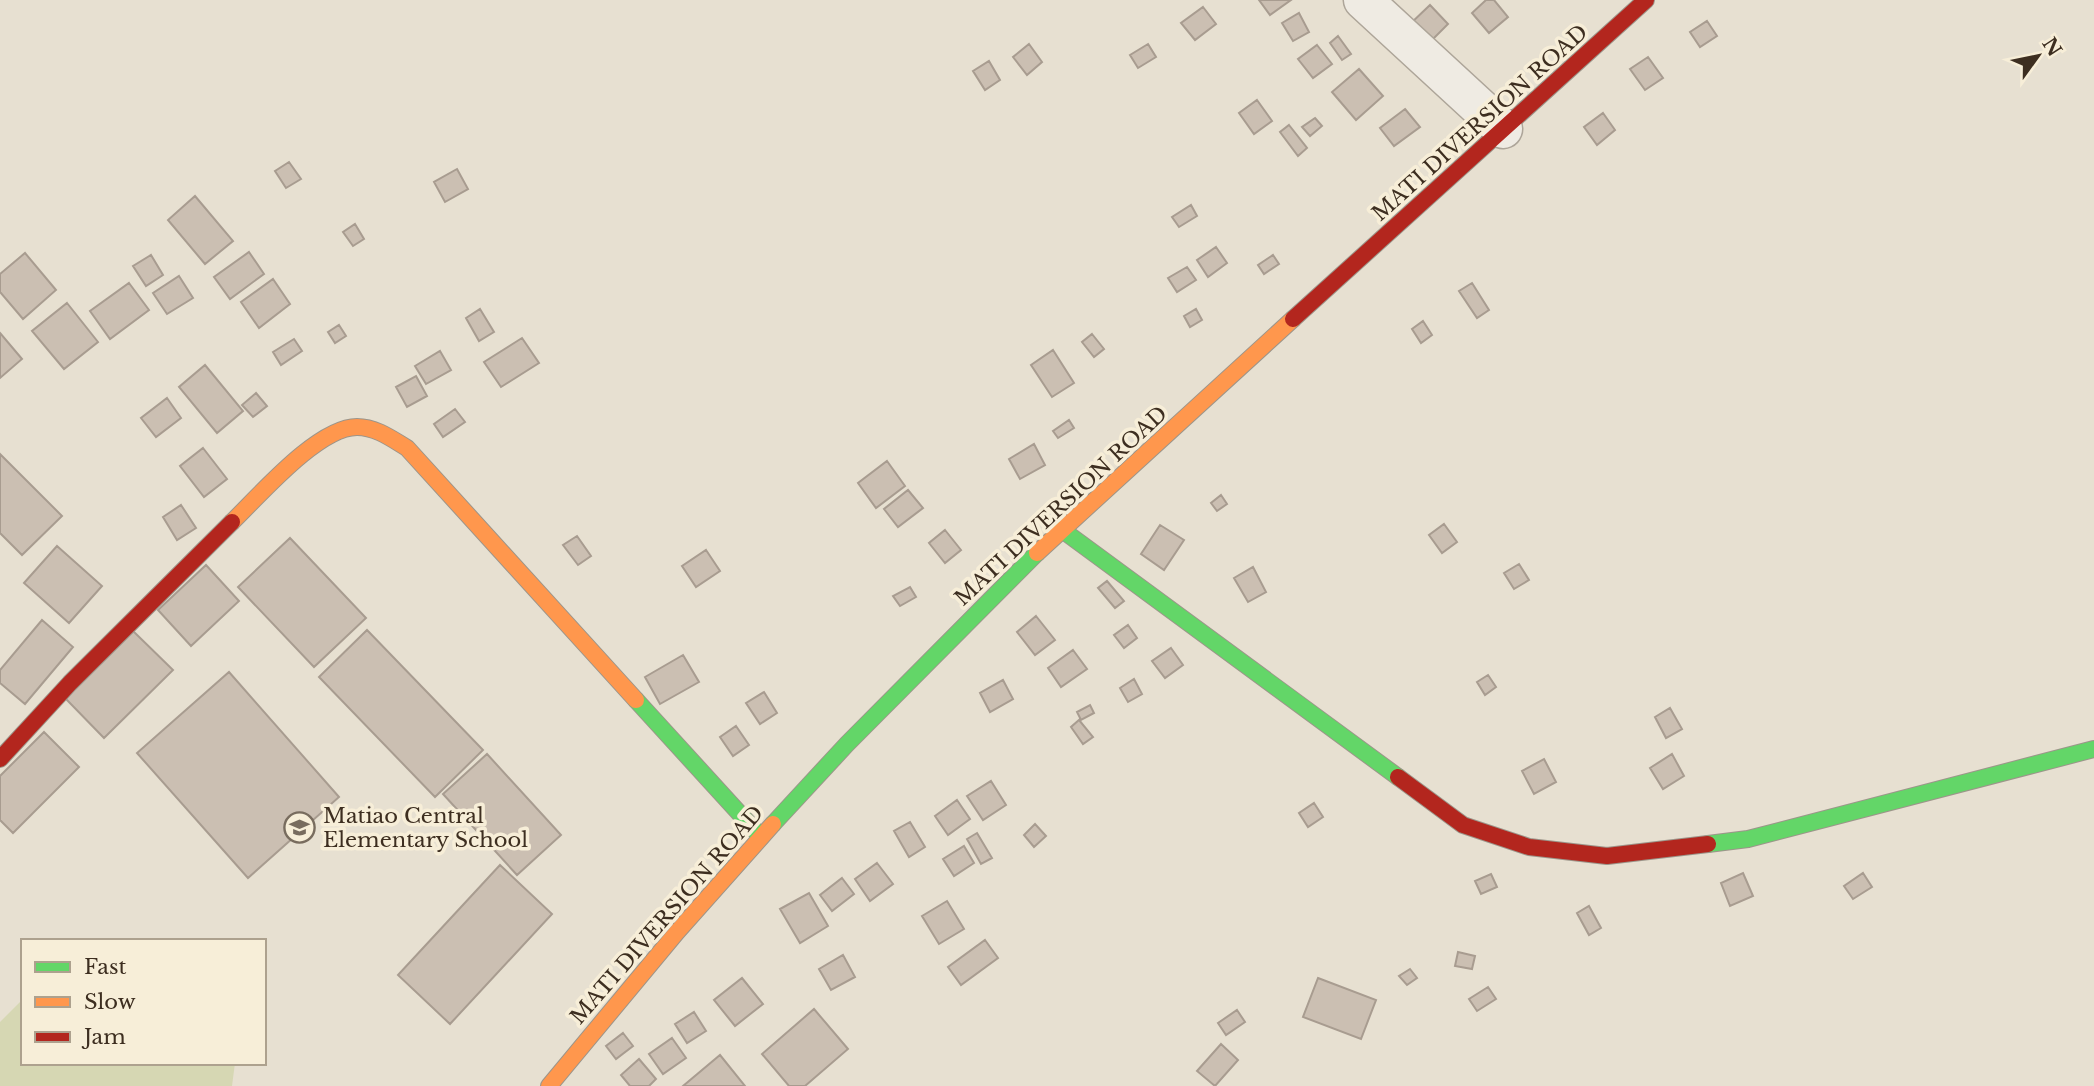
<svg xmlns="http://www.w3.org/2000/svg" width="2094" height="1086" viewBox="0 0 2094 1086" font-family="'Libre Baskerville',serif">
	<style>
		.green { fill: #d6d7b3 }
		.building { fill: #cbbfb2; stroke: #a89c90; stroke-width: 2 }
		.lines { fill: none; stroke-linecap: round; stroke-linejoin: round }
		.street-casing { stroke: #ada599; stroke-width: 41 }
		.fast-casing { stroke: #9c958a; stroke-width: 18 }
		.slow-casing { stroke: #9c958a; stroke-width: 18 }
		.jam-casing { stroke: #9c958a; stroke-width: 18 }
		.street { stroke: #efebe3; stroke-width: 38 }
		.fast { stroke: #63d668; stroke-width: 16 }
		.slow { stroke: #ff974d; stroke-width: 16 }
		.jam { stroke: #b3261e; stroke-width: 16 }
		.labels { text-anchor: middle; stroke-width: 7; stroke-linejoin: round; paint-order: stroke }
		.street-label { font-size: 21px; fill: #3d2e20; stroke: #f7eed8 }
		.poi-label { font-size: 21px; fill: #3d2e20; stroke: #f7eed8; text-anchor: start }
	</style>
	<rect width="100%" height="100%" fill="#e7e0d1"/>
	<path class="green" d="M23,999V1063H235L232,1086H0V1022Z"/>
	<path class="building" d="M1259,0H1291L1270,15Z
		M1486,0H1494L1508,17L1489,33L1472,13Z
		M1430,5L1448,24L1427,45L1409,25Z
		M1203,7L1216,24L1195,40L1181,23Z
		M1299,13L1309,32L1293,41L1282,23Z
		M1707,21L1717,36L1700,47L1690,32Z
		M1338,36L1351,54L1342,60L1330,43Z
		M1029,44L1042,62L1027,75L1013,57Z
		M1148,44L1156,57L1138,68L1130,55Z
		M1317,45L1332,64L1313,78L1298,59Z
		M1648,57L1663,78L1645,90L1630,69Z
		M989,61L1000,80L985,90L973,71Z
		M1359,69L1383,96L1356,120L1332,92Z
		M1257,100L1272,121L1254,134L1239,113Z
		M1405,109L1420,127L1394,146L1380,128Z
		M1603,113L1615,130L1597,145L1584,127Z
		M1315,118L1322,126L1310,136L1302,127Z
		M1289,125L1307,148L1298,156L1280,132Z
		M289,162L301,179L286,188L275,171Z
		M457,169L468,189L445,202L434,182Z
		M195,196L233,241L205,264L168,220Z
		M1191,205L1197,216L1179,227L1172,217Z
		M355,224L364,239L353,246L343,232Z
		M1216,247L1227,263L1208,277L1197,260Z
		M249,252L264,274L230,299L214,277Z
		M25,253L56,290L23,319L0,292V274Z
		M151,255L163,275L146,286L133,266Z
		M1273,255L1279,264L1264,274L1258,265Z
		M1187,267L1196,280L1177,292L1168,278Z
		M179,276L193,298L167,314L153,293Z
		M273,279L290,304L259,328L241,302Z
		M129,283L149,310L110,339L90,311Z
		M1472,283L1489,310L1477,318L1459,291Z
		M67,303L98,342L64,369L32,331Z
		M480,309L494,332L479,341L466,318Z
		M1196,309L1202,320L1190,327L1184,316Z
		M1423,321L1432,335L1421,343L1412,329Z
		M339,325L346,336L335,343L328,332Z
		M0,333L22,359L0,378Z
		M1092,334L1104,349L1094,357L1082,342Z
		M522,338L539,363L501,387L484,362Z
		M294,339L302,351L281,365L273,352Z
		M1053,350L1074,383L1052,397L1031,365Z
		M440,351L451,370L426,384L415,366Z
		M205,365L243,411L217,433L179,387Z
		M416,376L427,396L407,407L396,387Z
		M256,393L267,406L253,417L242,405Z
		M167,398L181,418L156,437L141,418Z
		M455,409L465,422L443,437L434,424Z
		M1069,420L1074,428L1058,438L1053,431Z
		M1034,444L1045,465L1020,479L1009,459Z
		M203,448L227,479L204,497L180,466Z
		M0,454L62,516L22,555L0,533Z
		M887,461L905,486L876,508L858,483Z
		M908,490L923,508L898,527L884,509Z
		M1221,495L1227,504L1217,511L1211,503Z
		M181,505L196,528L177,540L163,517Z
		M1444,524L1457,542L1442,553L1429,535Z
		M1160,525L1184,540L1164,570L1141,554Z
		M945,530L961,550L945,563L929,543Z
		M577,536L591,556L578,565L563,545Z
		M290,538L366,618L314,667L238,587Z
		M57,546L102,586L69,623L24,583Z
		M706,550L720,571L696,587L682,566Z
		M1519,564L1529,580L1514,589L1504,573Z
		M206,565L239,601L191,646L158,610Z
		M1253,567L1266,592L1248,602L1234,578Z
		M1107,581L1124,601L1115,608L1098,588Z
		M910,587L916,597L900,606L893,596Z
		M1036,616L1055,640L1035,655L1017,632Z
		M42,620L73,647L25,704L0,683V670Z
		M1128,625L1137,638L1124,648L1114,635Z
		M132,630L173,670L104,738L65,698Z
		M367,630L483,750L435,797L319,677Z
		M1171,648L1183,665L1165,678L1152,661Z
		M1073,650L1087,669L1061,687L1048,668Z
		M683,655L699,682L660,704L645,677Z
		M229,672L339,797L248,878L137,753Z
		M1488,675L1496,687L1485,695L1477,682Z
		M1134,679L1142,694L1128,702L1120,688Z
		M1003,680L1013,699L990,712L980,693Z
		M764,692L777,713L760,724L746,703Z
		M1090,705L1094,713L1081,720L1077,712Z
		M1670,708L1682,729L1666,738L1655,717Z
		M1079,720L1093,737L1083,744L1071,727Z
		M736,726L749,745L733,756L720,737Z
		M44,732L79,767L13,833L0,820V776Z
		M487,754L561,835L517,875L443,794Z
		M1672,754L1684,776L1663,789L1650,768Z
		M1544,759L1556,782L1534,794L1522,771Z
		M991,781L1006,805L983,820L967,796Z
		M957,800L970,819L948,835L935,816Z
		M1314,803L1323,817L1308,827L1299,813Z
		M910,822L925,847L909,857L894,831Z
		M1035,824L1046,836L1034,847L1024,835Z
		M977,833L992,858L981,864L967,839Z
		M964,846L974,863L954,876L943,859Z
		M877,863L893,884L870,901L855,879Z
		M500,865L552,914L450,1024L398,975Z
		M1743,873L1753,896L1730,906L1721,883Z
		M1863,873L1872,887L1853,899L1844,886Z
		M1491,874L1497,887L1481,894L1475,881Z
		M842,878L854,894L832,911L820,895Z
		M809,893L828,926L800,943L780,909Z
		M947,901L964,929L939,944L922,916Z
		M1589,906L1601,928L1589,935L1577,913Z
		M985,940L998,958L961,985L948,967Z
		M1458,952L1475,956L1472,969L1455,966Z
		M843,955L855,977L831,990L819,969Z
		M1410,969L1417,978L1407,985L1399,976Z
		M742,978L763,1004L735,1026L714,1000Z
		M1318,978L1376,1000L1361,1039L1303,1017Z
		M1488,987L1496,999L1477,1011L1469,999Z
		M814,1009L848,1049L805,1086H789L762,1054Z
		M1237,1010L1245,1022L1226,1035L1218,1023Z
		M694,1012L706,1031L687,1043L675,1024Z
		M623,1033L633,1046L616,1059L606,1046Z
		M672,1038L686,1058L663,1074L649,1054Z
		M1221,1044L1238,1060L1215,1086L1197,1071Z
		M720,1055L745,1086H683Z
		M639,1059L656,1079L649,1086H630L621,1075Z"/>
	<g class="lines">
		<defs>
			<path id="street" d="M1363,0L1503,129"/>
			<path id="fast" d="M1061,529L1398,777
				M636,700L761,837
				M773,824L847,744L1037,553
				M1708,844L1748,839L2094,749"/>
			<path id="slow" d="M232,522C259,496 318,427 357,427C376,427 392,439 407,448L636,700
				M1037,553L1293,319
				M549,1086L677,932L773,824"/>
			<path id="jam" d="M1293,319L1646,0
				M0,759L70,683L232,522
				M1398,777L1463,825L1529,847L1607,856L1708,844"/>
		</defs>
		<use href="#street" class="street-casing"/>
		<use href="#fast" class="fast-casing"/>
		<use href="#slow" class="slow-casing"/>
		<use href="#jam" class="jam-casing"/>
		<use href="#street" class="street"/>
		<use href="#fast" class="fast"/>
		<use href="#slow" class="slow"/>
		<use href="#jam" class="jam"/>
	</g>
	<defs>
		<symbol id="school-ring" viewBox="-11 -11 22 22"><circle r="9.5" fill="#f7eed8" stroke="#786c5e" stroke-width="1.5"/><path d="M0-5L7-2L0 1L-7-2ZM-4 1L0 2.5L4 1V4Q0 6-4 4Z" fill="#786c5e"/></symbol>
	</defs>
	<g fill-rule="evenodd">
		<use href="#school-ring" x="282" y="810" width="35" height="35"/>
	</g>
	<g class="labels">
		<g class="street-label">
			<text transform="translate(1480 123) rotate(-42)" y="7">MATI DIVERSION ROAD</text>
			<text transform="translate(1061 506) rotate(-43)" y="7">MATI DIVERSION ROAD</text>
			<text transform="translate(667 915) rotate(-49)" y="7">MATI DIVERSION ROAD</text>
		</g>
		<g class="poi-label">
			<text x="323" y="823">Matiao Central<tspan x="323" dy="24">Elementary School</tspan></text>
		</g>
	</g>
	<rect x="21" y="939" width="245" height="126" fill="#f7eed8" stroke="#ada18e" stroke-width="2"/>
	<rect x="35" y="962" width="35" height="10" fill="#63d668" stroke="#ada18e" stroke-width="2"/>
	<text x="84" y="974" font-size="21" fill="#3d2e20">Fast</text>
	<rect x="35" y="997" width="35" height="10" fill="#ff974d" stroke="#ada18e" stroke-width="2"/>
	<text x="84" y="1009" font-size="21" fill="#3d2e20">Slow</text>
	<rect x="35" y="1032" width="35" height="10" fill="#b3261e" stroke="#ada18e" stroke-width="2"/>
	<text x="84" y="1044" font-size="21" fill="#3d2e20">Jam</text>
	<g transform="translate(2038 56) rotate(57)" stroke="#f7eed8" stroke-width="5" paint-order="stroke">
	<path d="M0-5L12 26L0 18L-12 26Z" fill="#3d2e20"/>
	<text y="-10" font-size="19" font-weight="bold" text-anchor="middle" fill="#3d2e20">N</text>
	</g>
</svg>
